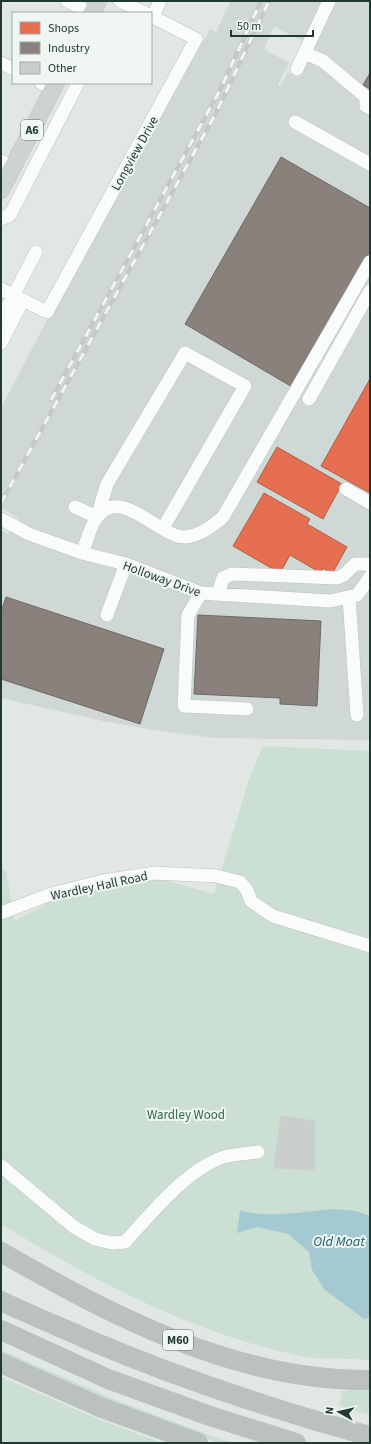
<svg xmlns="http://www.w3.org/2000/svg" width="371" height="1444" viewBox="0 0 371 1444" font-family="'Source Sans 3',sans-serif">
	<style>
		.built { fill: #cfd8d4; fill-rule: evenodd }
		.green { fill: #cbdfd2 }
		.water { fill: #a4c9d2 }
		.shops { fill: #e76f51; stroke: #ac5e48 }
		.industry { fill: #8a817c; stroke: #6a6b66 }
		.building { fill: #cacfcd; stroke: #cad0cd }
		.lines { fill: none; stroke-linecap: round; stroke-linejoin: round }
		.minor-casing { stroke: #bec3c1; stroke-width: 14 }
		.major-casing { stroke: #bcc3c1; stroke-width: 18 }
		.highway-casing { stroke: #bcc3c1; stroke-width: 20 }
		.minor { stroke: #fafbfb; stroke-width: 13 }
		.major { stroke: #cdd3d2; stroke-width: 17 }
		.highway { stroke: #bac1bf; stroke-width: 19 }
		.rail-casing { stroke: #c5c9c8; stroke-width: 4.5 }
		.rail { stroke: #eff6f3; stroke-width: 3; stroke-dasharray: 9; stroke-linecap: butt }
		.labels { text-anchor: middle; stroke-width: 4; stroke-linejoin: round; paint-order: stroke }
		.shield { fill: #eff6f3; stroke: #5f716d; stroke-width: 1 }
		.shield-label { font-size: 12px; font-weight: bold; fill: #213833 }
		.street-label { font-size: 13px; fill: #213833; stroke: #eff6f3 }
		.park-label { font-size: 13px; fill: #2e6b4a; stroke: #eff6f3 }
		.water-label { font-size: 14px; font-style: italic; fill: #205c6f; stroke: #eff6f3 }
	</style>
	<rect width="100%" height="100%" fill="#e1e7e4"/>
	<path class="built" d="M231,1H370V740L215,738L153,730L103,721L1,698V530L8,534L19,518L1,508V408L47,320L210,29L216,32ZM274,27L315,46L299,78L288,72L280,87L278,85L289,63L264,49Z"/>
	<path class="green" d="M263,746L370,751V1360C347,1358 322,1360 300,1356C192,1333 94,1281 1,1224V868L6,871L15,921L56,898L157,878L214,894L250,776Z
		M1,1350L123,1403L232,1443H219L108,1402L1,1356Z
		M1,1377L103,1421L162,1443H1Z
		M370,1388V1415L339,1406L342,1391Z"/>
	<path class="water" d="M334,1209L356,1211L370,1216V1317L364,1319L324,1289L312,1270L309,1252L288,1234L257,1227L237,1233L240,1210C262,1219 309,1211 334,1209Z"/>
	<path class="shops" d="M370,379V493L321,466Z
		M277,447L342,484L323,519L257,482Z
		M264,493L310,519L307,524L347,547L332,574L323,568L321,573L290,555L280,573L233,546Z"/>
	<path class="industry" d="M370,73V89L363,85Z
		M281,157L370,208V258L294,388L185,324Z
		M6,597L164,649L140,724L1,679V612Z
		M198,615L321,621L317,706L280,704V698L194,694Z"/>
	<path class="building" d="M281,1116L315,1121V1170L274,1168Z"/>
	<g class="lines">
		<defs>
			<path id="minor" d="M67,1L91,13
				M120,1L145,13
				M153,17L160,1
				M305,53L323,61L366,97V106L370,108
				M1,63L13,69
				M297,69L329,1
				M41,83L53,89
				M295,122L370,164
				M1,161L13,167
				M1,219L10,215L78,83
				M1,289L47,312L196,39L151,16
				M1,319L36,252
				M1,343L23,300
				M309,399L370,291
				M346,489L370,503
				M75,507L97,517L107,484L185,353L245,386L163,528
				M1,519L29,534L82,553L126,564L201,593L330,601L357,595L370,577
				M82,553C87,542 90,525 98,516C122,486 160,538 185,537C200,536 212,526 223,517L370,262
				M201,593L188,615L184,706L247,709
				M218,594L223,578L232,574L337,578L344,575L355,564H366L370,566
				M349,597L357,715
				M107,615L126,564
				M1,913L51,894L103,881L155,873L216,876L240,882L247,890L251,901L273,916L370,946
				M1,1166L74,1227L95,1239L112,1243L125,1242C150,1215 191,1164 228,1156C238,1154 248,1153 258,1152"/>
			<path id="major" d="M92,13L98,1
				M1,190L56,83"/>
			<path id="highway" d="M1,1252C114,1317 236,1381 370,1380
				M1,1301C30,1315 60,1327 89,1340C181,1379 274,1410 370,1436
				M1,1330L108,1379L210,1416L296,1443
				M1,1363L100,1407L198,1443"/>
		</defs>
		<use href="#minor" class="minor-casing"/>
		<use href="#major" class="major-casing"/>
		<use href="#highway" class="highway-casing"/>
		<use href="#minor" class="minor"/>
		<use href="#major" class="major"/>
		<use href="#highway" class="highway"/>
		<defs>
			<path id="rail" d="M51,400L221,88L261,1
				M1,503L216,113L269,1"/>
		</defs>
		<use href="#rail" class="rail-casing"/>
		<use href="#rail" class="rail"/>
	</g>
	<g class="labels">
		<g class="shield">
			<rect x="21" y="120" width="22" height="20" rx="3"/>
			<rect x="163" y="1330" width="30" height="20" rx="3"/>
		</g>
		<g class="shield-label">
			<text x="32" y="134">A6</text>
			<text x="178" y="1344">M60</text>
		</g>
		<g class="street-label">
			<text transform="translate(134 153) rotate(-61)" y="5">Longview Drive</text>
			<text transform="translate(162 578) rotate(20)" y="5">Holloway Drive</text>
			<text transform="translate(99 885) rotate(-12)" y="5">Wardley Hall Road</text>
		</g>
		<g class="park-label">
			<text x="186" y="1119">Wardley Wood</text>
		</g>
		<g class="water-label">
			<text x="339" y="1246">Old Moat</text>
		</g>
	</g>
	<rect width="371" height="1444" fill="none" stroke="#213833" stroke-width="4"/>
	<rect x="12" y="12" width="140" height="72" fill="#eff6f3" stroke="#9daaa6"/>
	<rect x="20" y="22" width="20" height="12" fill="#e76f51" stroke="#9daaa6"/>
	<text x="48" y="32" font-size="12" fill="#213833">Shops</text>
	<rect x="20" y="42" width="20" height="12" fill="#8a817c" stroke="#9daaa6"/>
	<text x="48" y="52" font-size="12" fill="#213833">Industry</text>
	<rect x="20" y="62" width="20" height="12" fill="#cacfcd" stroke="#9daaa6"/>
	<text x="48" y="72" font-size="12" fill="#213833">Other</text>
	<g transform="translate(339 1412) rotate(278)" stroke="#eff6f3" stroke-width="3" paint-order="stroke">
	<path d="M0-3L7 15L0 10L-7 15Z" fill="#213833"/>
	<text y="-6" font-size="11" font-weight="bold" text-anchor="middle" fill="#213833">N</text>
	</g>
	<path d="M231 30v6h82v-6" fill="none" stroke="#213833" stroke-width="2"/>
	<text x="237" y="30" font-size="12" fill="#213833" stroke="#eff6f3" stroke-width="3" paint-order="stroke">50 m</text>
</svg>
